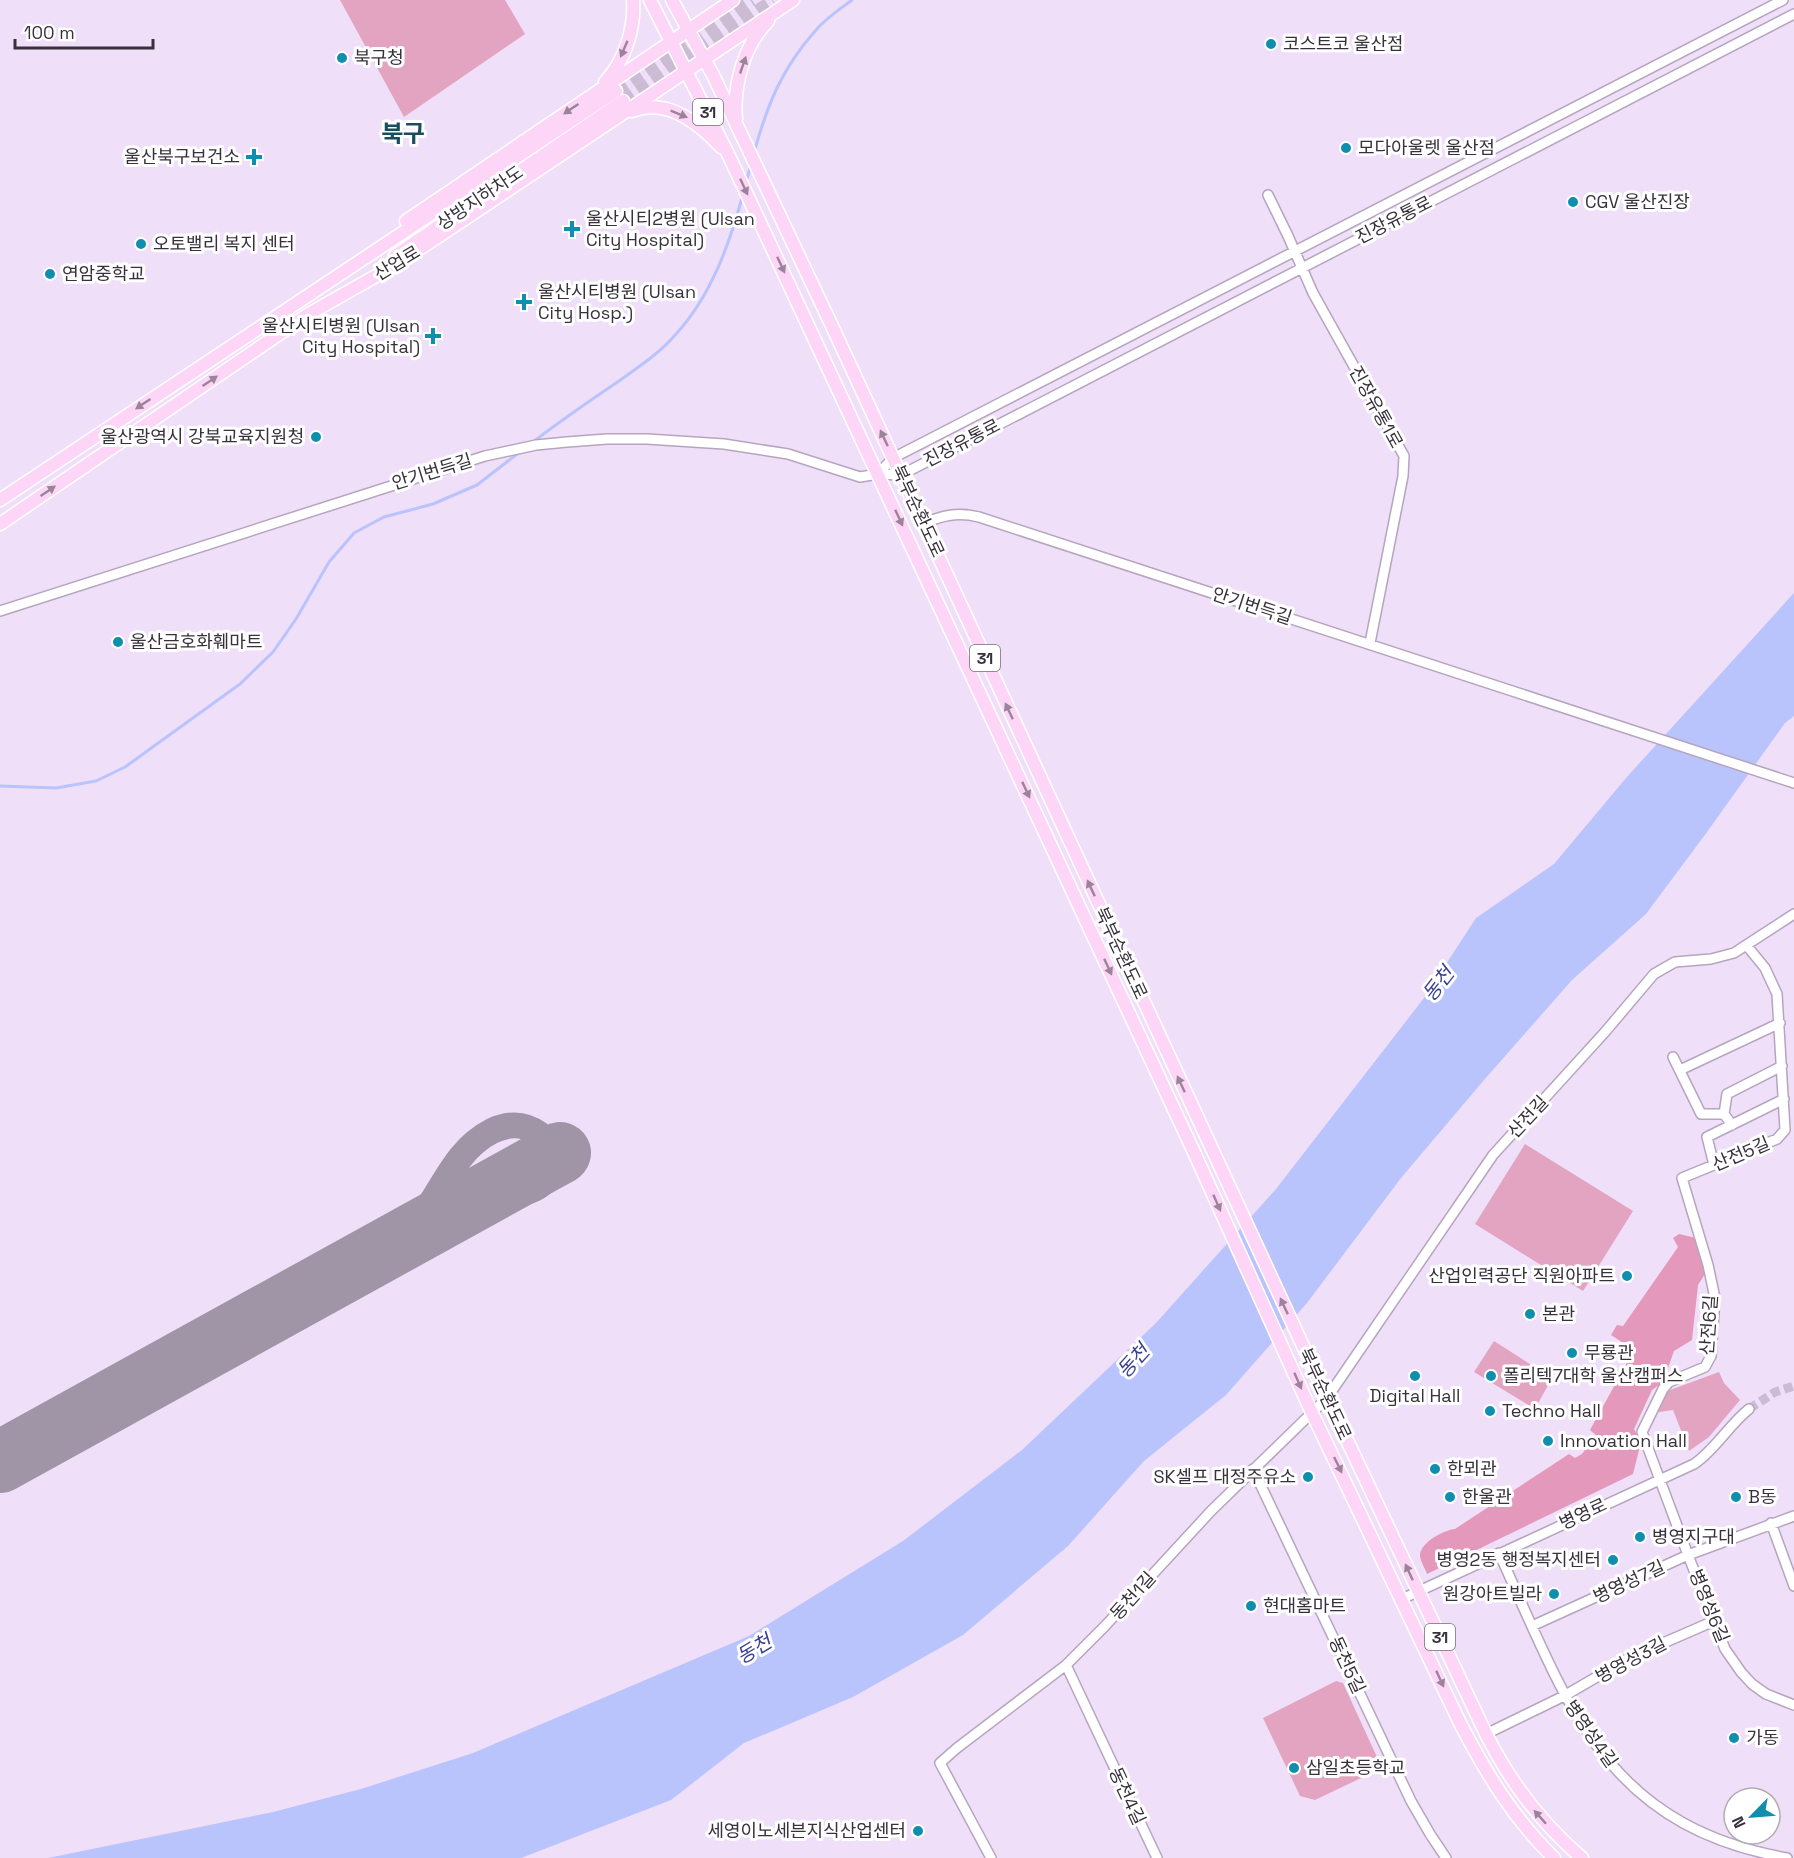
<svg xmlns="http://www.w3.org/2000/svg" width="1794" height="1858" viewBox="0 0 1794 1858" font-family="'Space Grotesk','Noto Sans KR',sans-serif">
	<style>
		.green { fill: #e3a4c1 }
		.forest { fill: #e498bb }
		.water { fill: #b9c3fc }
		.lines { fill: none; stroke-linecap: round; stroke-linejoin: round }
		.stream { stroke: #b9c3fc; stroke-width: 3 }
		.taxiway { stroke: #a094a7; stroke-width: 26 }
		.runway { stroke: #a094a7; stroke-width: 62 }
		.minor-tunnel { stroke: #cbbcd3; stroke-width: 9; stroke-dasharray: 9 4.5; stroke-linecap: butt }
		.major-tunnel { stroke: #cbbcd3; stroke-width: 12; stroke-dasharray: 12 6; stroke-linecap: butt }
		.minor-casing { stroke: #b5a5be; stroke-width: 12 }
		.major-casing { stroke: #fff; stroke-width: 15 }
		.minor { stroke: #fff; stroke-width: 9 }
		.major { stroke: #fdd6f7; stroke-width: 12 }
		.oneway { fill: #9a8499 }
		.poi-dot { fill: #108eae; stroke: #fff; stroke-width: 2 }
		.labels { text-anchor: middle; stroke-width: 6; stroke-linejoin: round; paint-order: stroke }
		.shield { fill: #fff; stroke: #736f76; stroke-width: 1.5 }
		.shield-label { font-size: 16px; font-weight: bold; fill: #37313b }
		.poi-label { font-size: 18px; fill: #37313b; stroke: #fff; text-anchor: start }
		.street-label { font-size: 18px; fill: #37313b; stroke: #fff }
		.water-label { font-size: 20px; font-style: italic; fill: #3d4192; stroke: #fff }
		.district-label { font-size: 24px; font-weight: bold; fill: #1a4e5e; stroke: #fff }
	</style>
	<rect width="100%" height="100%" fill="#f0dff9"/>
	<path class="green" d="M340,0H505L525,34L404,117Z
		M1525,1144L1633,1211L1583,1291L1475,1224Z
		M1494,1341L1552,1378L1535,1409L1474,1372Z
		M1719,1372L1724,1383L1740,1400L1709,1437L1689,1451L1673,1410L1653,1413L1662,1393Z
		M1336,1681L1343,1683L1382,1768L1315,1800L1300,1796L1263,1718Z"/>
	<path class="forest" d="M1679,1234L1696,1238L1704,1262L1705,1274L1698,1285L1692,1340L1674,1351L1663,1382L1652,1390L1634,1429L1641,1442L1633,1474L1427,1574C1425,1568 1420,1561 1420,1555C1421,1542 1444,1530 1455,1529L1569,1454L1575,1458L1582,1454L1596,1435L1590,1430L1634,1350L1611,1335L1617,1325L1623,1326L1678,1247L1673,1238Z"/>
	<path class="water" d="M1794,593V716L1785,723L1707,832L1646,914L1572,980L1484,1080L1401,1178L1307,1303L1226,1395L1144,1461L1068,1546L963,1635L853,1697L744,1743L671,1800L521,1858H48L273,1812L361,1789L473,1753L749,1636L903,1541L1022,1450L1156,1323L1276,1189L1424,998L1476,918L1554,864L1626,778Z"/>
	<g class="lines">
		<path class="stream" d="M754,153C767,105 782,68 816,30C826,18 840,9 852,0
			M746,182L751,165
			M533,442C560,421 588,402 616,383C637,368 659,354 676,334C711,296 730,243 743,194
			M0,786L56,788L96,781L125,767L240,684L273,652L296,619L329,562L354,533L384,517L433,504L477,485L521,451"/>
		<path class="taxiway" d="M382,1251C398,1240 412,1231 423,1215C445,1184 457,1149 492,1131C509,1123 524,1123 539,1134C555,1147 557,1174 539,1186C525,1196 507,1194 491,1199C474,1203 459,1210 444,1217"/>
		<path class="runway" d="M0,1462L560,1153"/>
		<path class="minor-tunnel" d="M1749,1409L1775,1392L1794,1386"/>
		<path class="major-tunnel" d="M616,91L752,0
			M623,101L773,0"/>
		<defs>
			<path id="minor" d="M1268,195L1288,236L1313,293L1404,456L1403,476L1370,643
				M878,474L893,458L1783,0
				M923,524C942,515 958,512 979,517L1794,783
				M0,611L485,456L536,445L567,442L607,439H647L724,444L788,454L860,477L878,474L901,475L1794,14
				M1747,946L1765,968L1777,994L1785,1130L1777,1139L1682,1178L1708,1265L1715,1298L1711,1356L1705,1367L1669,1382L1663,1389L1642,1432L1688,1555L1725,1649L1741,1672L1752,1684L1766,1694L1794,1705
				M1673,1057L1701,1114H1724L1732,1125
				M1680,1070L1780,1023
				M1724,1114L1727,1094L1782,1066
				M1714,1165L1707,1137L1784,1099
				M1253,1469L1411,1801L1430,1834L1446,1858
				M1771,1523L1794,1586
				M1499,1553C1568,1704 1603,1825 1787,1858
				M1402,1599L1694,1464C1714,1451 1729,1425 1749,1409
				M1532,1626L1688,1555L1794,1516
				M1066,1665L1157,1858
				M1486,1734L1564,1696L1631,1657L1714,1621
				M991,1858L940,1763L957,1748L1066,1665L1105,1626L1211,1511L1327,1398L1493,1155L1605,1032L1654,974L1675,962L1711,959L1734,953L1794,914"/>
			<path id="major" d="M650,0L728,154L1193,1150L1312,1413L1460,1723C1486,1773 1513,1818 1554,1858
				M672,0L713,75L832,326L1327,1398L1486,1734C1510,1782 1541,1823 1582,1858
				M605,82C625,61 635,28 633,0
				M632,111C667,97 699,123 721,147
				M736,119C733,85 744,45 768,21
				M406,221L733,0
				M395,256L623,101
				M0,500L616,91
				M0,524L307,315L397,264L793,0"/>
		</defs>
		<use href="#minor" class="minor-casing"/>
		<use href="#major" class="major-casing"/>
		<use href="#minor" class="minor"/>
		<use href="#major" class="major"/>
	</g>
	<defs><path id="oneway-solid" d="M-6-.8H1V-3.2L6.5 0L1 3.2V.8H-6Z" transform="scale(1.5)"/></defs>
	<g class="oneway">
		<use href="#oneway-solid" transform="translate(624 49) rotate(113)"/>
		<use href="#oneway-solid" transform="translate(743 65) rotate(-71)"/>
		<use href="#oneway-solid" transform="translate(571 109) rotate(146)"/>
		<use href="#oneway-solid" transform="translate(679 114) rotate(22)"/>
		<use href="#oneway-solid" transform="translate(744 187) rotate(65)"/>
		<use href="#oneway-solid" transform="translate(781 265) rotate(65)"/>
		<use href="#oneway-solid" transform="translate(210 381) rotate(-34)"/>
		<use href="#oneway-solid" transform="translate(143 404) rotate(146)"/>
		<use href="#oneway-solid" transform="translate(884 438) rotate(-115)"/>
		<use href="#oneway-solid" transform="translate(48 491) rotate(-34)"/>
		<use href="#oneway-solid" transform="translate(899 518) rotate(65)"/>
		<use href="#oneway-solid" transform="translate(1009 711) rotate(-115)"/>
		<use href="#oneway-solid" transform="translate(1026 790) rotate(65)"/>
		<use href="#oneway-solid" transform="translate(1091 888) rotate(-115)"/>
		<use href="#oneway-solid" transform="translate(1108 967) rotate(65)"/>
		<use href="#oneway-solid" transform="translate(1181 1084) rotate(-115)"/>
		<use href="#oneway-solid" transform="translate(1217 1203) rotate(66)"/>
		<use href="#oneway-solid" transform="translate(1284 1306) rotate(-115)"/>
		<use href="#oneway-solid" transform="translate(1298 1381) rotate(66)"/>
		<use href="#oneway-solid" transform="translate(1338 1465) rotate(64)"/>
		<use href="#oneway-solid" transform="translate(1409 1572) rotate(-115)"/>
		<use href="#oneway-solid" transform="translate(1440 1679) rotate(65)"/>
		<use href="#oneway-solid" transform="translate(1540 1817) rotate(-132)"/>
	</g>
	<g class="poi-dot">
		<circle cx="1271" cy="44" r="6"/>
		<circle cx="342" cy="58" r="6"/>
		<circle cx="1346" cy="148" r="6"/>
		<path d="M251 148h6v6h6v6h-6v6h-6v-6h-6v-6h6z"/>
		<circle cx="1573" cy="202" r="6"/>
		<path d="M569 220h6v6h6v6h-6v6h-6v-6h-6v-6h6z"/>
		<circle cx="141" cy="244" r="6"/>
		<circle cx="50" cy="274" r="6"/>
		<path d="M521 293h6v6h6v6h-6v6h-6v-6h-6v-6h6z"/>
		<path d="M430 327h6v6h6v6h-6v6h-6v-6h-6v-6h6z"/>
		<circle cx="316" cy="437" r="6"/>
		<circle cx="118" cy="642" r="6"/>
		<circle cx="1627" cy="1276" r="6"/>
		<circle cx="1530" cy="1314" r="6"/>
		<circle cx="1572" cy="1353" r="6"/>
		<circle cx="1415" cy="1376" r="6"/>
		<circle cx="1491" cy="1376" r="6"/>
		<circle cx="1490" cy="1411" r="6"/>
		<circle cx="1548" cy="1441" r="6"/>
		<circle cx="1435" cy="1469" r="6"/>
		<circle cx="1308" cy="1477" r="6"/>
		<circle cx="1450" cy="1497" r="6"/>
		<circle cx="1736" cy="1497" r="6"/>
		<circle cx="1640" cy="1537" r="6"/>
		<circle cx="1613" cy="1560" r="6"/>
		<circle cx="1554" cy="1594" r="6"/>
		<circle cx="1251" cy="1606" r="6"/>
		<circle cx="1734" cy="1738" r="6"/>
		<circle cx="1294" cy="1768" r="6"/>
		<circle cx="918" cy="1831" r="6"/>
	</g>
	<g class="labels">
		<g class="shield">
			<rect x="693" y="99" width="30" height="26" rx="4.5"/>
			<rect x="970" y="645" width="30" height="26" rx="4.5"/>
			<rect x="1425" y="1624" width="30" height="26" rx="4.5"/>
		</g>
		<g class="shield-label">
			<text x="708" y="118">31</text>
			<text x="985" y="664">31</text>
			<text x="1440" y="1643">31</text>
		</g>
		<g class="poi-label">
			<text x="1283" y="50">코스트코 울산점</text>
			<text x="354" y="64">북구청</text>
			<text x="1358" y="154">모다아울렛 울산점</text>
			<text x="240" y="163" text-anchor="end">울산북구보건소</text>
			<text x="1585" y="208">CGV 울산진장</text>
			<text x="586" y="225">울산시티2병원 (Ulsan<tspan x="586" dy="21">City Hospital)</tspan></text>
			<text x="153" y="250">오토밸리 복지 센터</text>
			<text x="62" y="280">연암중학교</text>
			<text x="538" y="298">울산시티병원 (Ulsan<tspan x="538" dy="21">City Hosp.)</tspan></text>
			<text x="420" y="332" text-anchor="end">울산시티병원 (Ulsan<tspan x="420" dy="21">City Hospital)</tspan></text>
			<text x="304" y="443" text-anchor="end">울산광역시 강북교육지원청</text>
			<text x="130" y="648">울산금호화훼마트</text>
			<text x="1615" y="1282" text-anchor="end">산업인력공단 직원아파트</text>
			<text x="1542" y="1320">본관</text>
			<text x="1584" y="1359">무룡관</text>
			<text x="1503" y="1382">폴리텍7대학 울산캠퍼스</text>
			<text x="1415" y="1402" text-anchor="middle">Digital Hall</text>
			<text x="1502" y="1417">Techno Hall</text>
			<text x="1560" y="1447">Innovation Hall</text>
			<text x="1447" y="1475">한뫼관</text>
			<text x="1296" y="1483" text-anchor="end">SK셀프 대정주유소</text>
			<text x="1462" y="1503">한울관</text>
			<text x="1748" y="1503">B동</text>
			<text x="1652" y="1543">병영지구대</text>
			<text x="1601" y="1566" text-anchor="end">병영2동 행정복지센터</text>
			<text x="1542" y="1600" text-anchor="end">원강아트빌라</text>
			<text x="1263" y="1612">현대홈마트</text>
			<text x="1746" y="1744">가동</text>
			<text x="1306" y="1774">삼일초등학교</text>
			<text x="906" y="1837" text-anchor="end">세영이노세븐지식산업센터</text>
		</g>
		<g class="street-label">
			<text transform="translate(480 198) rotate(-34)" y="6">상방지하차도</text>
			<text transform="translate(1394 220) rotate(-27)" y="6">진장유통로</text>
			<text transform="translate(397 263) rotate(-31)" y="6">산업로</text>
			<text transform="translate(1376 407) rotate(61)" y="6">진장유통1로</text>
			<text transform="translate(962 443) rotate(-27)" y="6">진장유통로</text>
			<text transform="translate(432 472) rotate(-17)" y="6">안기번득길</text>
			<text transform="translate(918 511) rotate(65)" y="6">북부순환도로</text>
			<text transform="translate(1252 606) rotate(18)" y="6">안기번득길</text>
			<text transform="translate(1121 953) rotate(65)" y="6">북부순환도로</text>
			<text transform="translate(1528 1117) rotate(-47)" y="6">산전길</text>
			<text transform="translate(1741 1154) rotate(-23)" y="6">산전5길</text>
			<text transform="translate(1709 1325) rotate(-86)" y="6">산전6길</text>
			<text transform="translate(1325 1394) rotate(65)" y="6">북부순환도로</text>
			<text transform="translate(1583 1514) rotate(-25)" y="6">병영로</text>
			<text transform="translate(1629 1582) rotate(-25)" y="6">병영성7길</text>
			<text transform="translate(1133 1596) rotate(-48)" y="6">동천1길</text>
			<text transform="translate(1709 1606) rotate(68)" y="6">병영성6길</text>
			<text transform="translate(1631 1660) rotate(-28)" y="6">병영성3길</text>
			<text transform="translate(1347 1665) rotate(65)" y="6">동천5길</text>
			<text transform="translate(1591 1734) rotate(55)" y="6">병영성4길</text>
			<text transform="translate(1127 1796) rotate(65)" y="6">동천4길</text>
		</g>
		<g class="water-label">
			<text transform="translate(1438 984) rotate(-52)" y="7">동천</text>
			<text transform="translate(1133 1361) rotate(-48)" y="7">동천</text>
			<text transform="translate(754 1649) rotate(-31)" y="7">동천</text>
		</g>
		<g class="district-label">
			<text x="403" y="142">북구</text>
		</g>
	</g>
	<g transform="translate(1752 1816) rotate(245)"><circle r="28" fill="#ffffff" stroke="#afadb1" stroke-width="1.5"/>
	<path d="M0-4.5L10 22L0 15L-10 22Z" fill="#108eae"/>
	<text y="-9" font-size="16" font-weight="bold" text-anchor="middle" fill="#37313b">N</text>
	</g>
	<path d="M15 39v9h138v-9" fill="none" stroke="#37313b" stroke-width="3"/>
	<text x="24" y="39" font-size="18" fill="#37313b" stroke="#ffffff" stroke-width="4.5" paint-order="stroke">100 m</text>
</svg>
